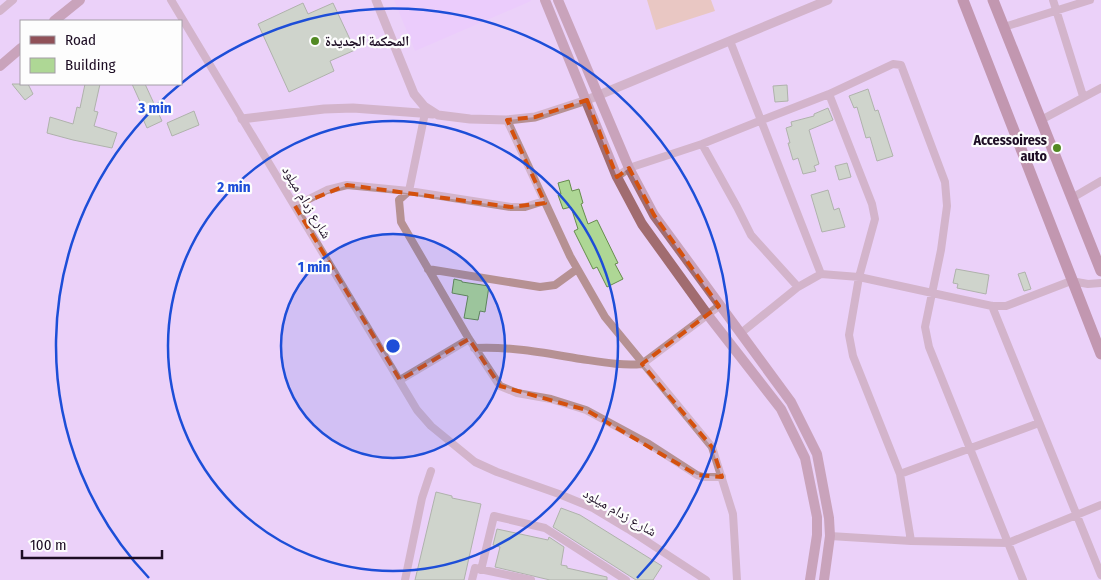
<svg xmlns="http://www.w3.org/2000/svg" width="1101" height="580" viewBox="0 0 1101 580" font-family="'Fira Sans Condensed','Noto Naskh Arabic',sans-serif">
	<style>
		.built { fill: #ebc5fe }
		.green { fill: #e6bb82 }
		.building { fill: #aed795; stroke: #668c4d }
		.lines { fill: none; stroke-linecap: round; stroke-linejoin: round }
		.minor { stroke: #b69193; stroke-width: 8 }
		.tertiary { stroke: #b69193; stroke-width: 9 }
		.secondary { stroke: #a16c70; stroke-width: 10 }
		.primary { stroke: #905158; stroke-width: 11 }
		.marked { fill: none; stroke: #d4510e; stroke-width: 4; stroke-dasharray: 10 6; stroke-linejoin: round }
		.ring { fill: none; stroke: #1d4ed8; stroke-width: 2.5 }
		.poi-dot { fill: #528923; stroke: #fdfdfd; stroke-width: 2 }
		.labels { text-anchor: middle; stroke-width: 4.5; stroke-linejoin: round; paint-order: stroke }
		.poi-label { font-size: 14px; font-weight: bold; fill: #1d0d24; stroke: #fdfdfd; text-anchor: start }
		.street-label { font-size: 14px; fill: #1d0d24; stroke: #fdfdfd }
		.centre { fill: #1d4ed8; stroke: #fdfdfd; stroke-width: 2.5 }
		.ring-label { font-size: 15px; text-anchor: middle; font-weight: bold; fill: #1d4ed8; stroke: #fdfdfd; stroke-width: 4.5; stroke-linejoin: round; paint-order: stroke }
	</style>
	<rect width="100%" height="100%" fill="#ebd1f9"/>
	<path class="built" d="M394,0H531V1L415,51Z"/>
	<path class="green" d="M647,0H711L715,11L656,30Z"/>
	<path class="building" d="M303,3L308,14L333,3L355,50L330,61L334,71L289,92L258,24Z
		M12,84H28L33,94L25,100Z
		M85,84H100L94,111L98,112L94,126L117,133L112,148L73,140L47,133L50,117L73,124L77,107L80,108Z
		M132,84H145L162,121L147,128L143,119L147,117Z
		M787,85L788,101L775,102L773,86Z
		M868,89L875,111L878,110L893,156L877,161L870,137L866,138L857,107L854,108L849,96Z
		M828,108L833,120L809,130L819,164L814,166L816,171L803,174L798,158L793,160L788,143H790L786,128L792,126L791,122L814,116V114Z
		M194,111L199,125L172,136L167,123Z
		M847,163L851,177L839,180L835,166Z
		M569,180L572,191L579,189L583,203L581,204L588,224L597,220L618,263L615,264L623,279L607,287L597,267L593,269L574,231L578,229L571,207L563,209L558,195L561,194L558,183Z
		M828,190L834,210L839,208L845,227L822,232L811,195Z
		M956,269L989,275L986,294L957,288L958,284L953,283Z
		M1025,272L1031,289L1024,291L1018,274Z
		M454,279L462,281V282L489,286L485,312L480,311L478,320L464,318L468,296L452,293Z
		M436,492L452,496V498L481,504L464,580H415Z
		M561,508L580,515L662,566L653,580H636L553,527Z
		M497,529L548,540L549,537L564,547L561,565L567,566V568L607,577V580H550L495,567L500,547L493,545Z"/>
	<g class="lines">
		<path class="minor" d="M171,0L417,410L431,426L475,462L497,472L559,494L593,508L628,529L706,580
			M1053,0L1083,96
			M0,11L13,0
			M1004,27L1090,0
			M730,41L821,274
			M829,94L872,204L875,219L859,277L849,335L853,356L900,474L911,541
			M425,113L409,191L399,200L401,222L469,339L500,386L517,393L551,399L586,410L649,444L697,475L703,477H722
			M507,120L570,256L605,317L712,447L733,514L737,580
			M1041,120L1101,88
			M702,144L737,207L751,235L798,287
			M617,177L629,168L702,144L762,120L829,94L893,64L901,65L945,182L947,206L941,250L925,327L929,347L1023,580
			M1072,198L1101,181
			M295,206L327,190L347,185L409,191L511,207H525L544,201
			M428,269L540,287L555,285L577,269
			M992,306L1101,575
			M741,333L798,287L821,274L859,277L992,306H1006L1071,281L1088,284L1101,283
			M474,348C510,346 546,353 581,359C601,362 622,366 642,364L719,306
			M400,380L469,339
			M900,474L1039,423
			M830,536L911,541L1008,543L1101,505
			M481,570L494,516L545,528L626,580
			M405,580L422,498L431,471
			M472,580L475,568L531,580"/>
		<path class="tertiary" d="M376,0L414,94L424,106L438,115L470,119L507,120L535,117L587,100L828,0
			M242,119L324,109L353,108L433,114"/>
		<path class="secondary" d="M545,0L617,177L642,224L707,314L781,409L805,458L817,517V535L810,580
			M558,0L629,168L654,215L791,402L817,454L829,518L830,536L824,580
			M54,21L80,0
			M0,66L21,48"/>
		<path class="primary" d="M963,0L1101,354
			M993,0L1101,271"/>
	</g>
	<path d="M0 0H1101V580H0ZM587,100L617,177L629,168L654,215L719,306L642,364L712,447L722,477L697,475L586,410L500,386L469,339L400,380L295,206L347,185L511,207L545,203L507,120L535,117Z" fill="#ebd1f9" fill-opacity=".55" fill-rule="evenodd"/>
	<path class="marked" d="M587,100L617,177L629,168L654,215L719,306L642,364L712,447L722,477L697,475L586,410L500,386L469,339L400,380L295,206L347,185L511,207L545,203L507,120L535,117Z"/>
	<circle cx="393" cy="346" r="112" fill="#1d4ed8" fill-opacity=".12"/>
	<g class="ring">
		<circle cx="393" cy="346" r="112"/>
		<circle cx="393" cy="346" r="225"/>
		<path d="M149 578A337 337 0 1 1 637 578"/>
	</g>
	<g class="poi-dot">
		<circle cx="315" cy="41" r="5"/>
		<circle cx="1057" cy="148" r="5"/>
	</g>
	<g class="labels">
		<g class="poi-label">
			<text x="325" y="46">المحكمة الجديدة</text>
			<text x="1047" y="145" text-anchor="end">Accessoiress<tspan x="1047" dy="16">auto</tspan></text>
		</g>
		<g class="street-label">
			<text transform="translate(307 202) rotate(59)" y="5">شارع زدام ميلود</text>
			<text transform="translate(620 512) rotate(30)" y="5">شارع زدام ميلود</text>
		</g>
	</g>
	<circle cx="393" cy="346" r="8" class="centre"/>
	<g class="ring-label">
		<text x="155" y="113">3 min</text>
		<text x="234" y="192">2 min</text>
		<text x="314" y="272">1 min</text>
	</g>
	<rect x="20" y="20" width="162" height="65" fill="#fdfdfd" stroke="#a39da6"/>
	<rect x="30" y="36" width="25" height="8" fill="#905158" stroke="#a39da6"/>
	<text x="65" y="45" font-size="15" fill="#1d0d24">Road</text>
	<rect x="30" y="58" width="25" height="15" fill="#aed795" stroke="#a39da6"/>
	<text x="65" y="70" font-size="15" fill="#1d0d24">Building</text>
	<path d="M22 550v8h140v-8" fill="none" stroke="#1d0d24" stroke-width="2.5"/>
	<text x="30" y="550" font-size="15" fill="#1d0d24" stroke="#fdfdfd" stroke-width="4" paint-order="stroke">100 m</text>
</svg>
